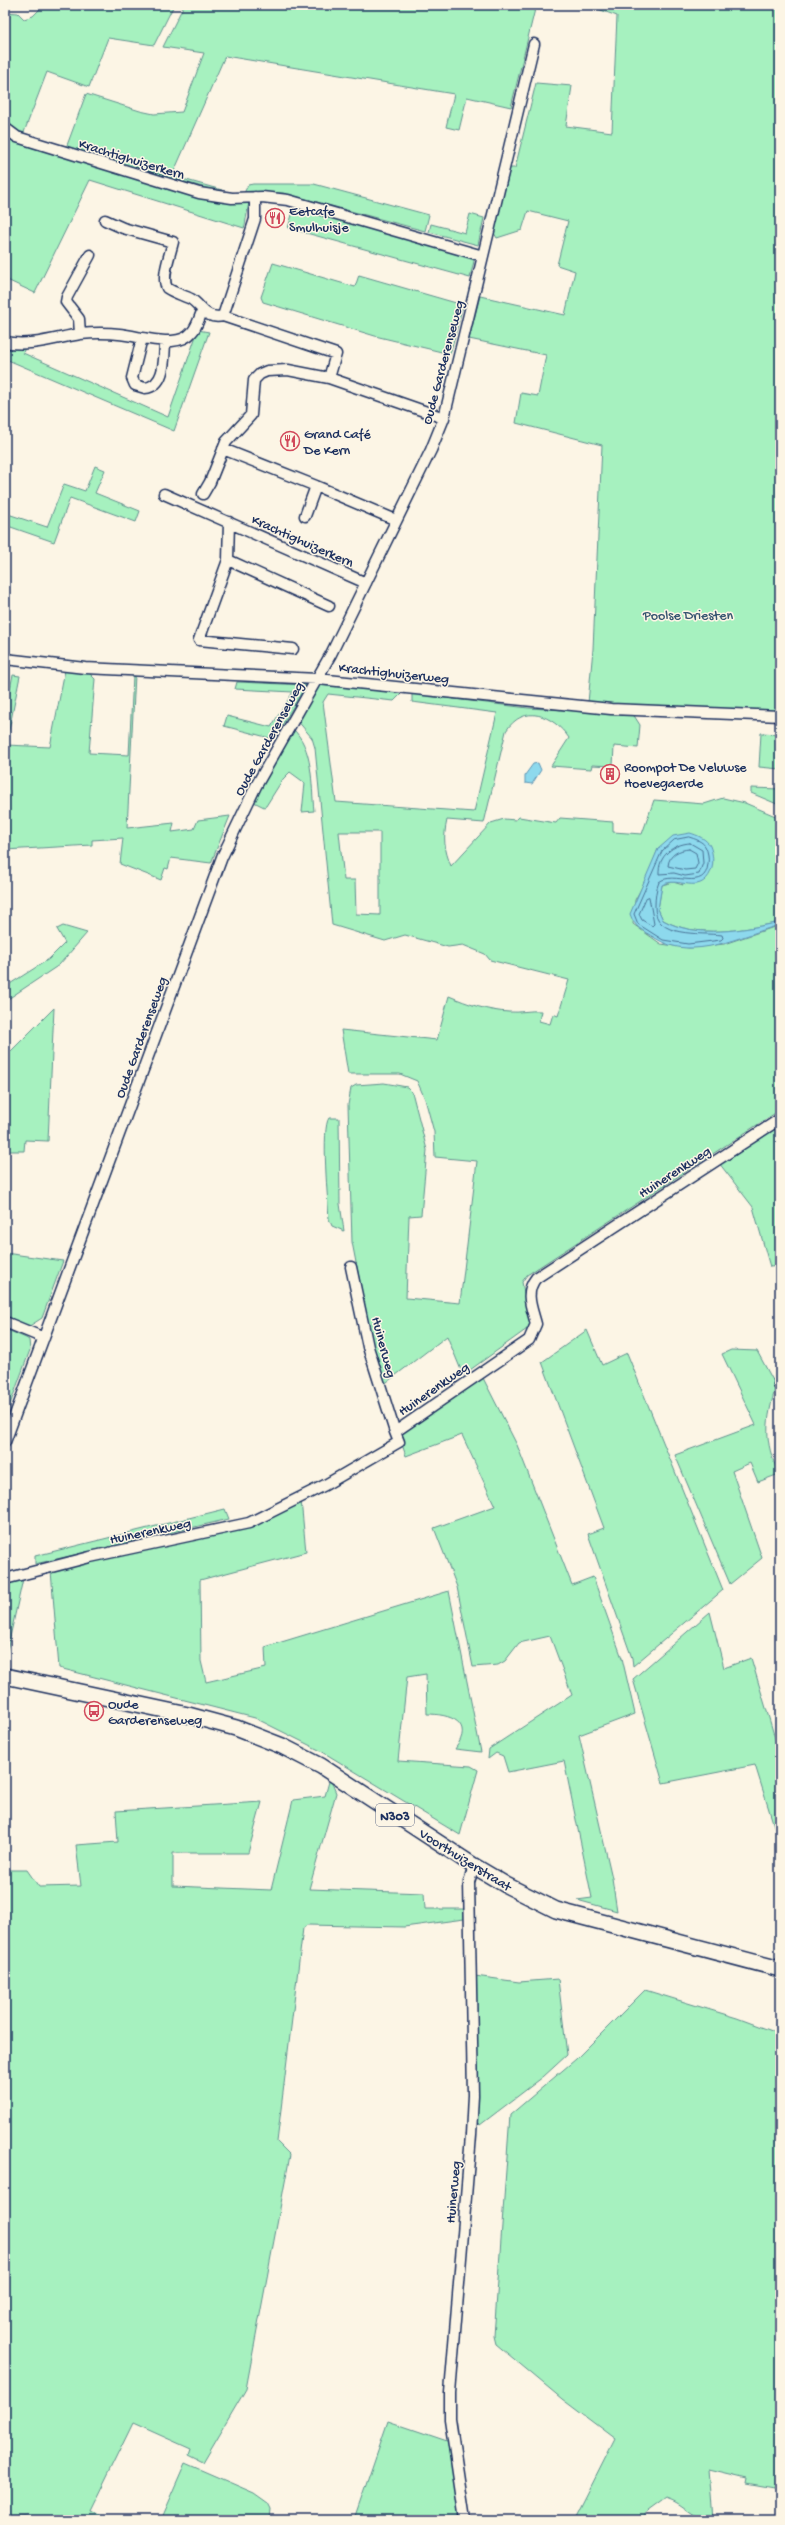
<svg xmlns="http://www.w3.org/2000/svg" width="785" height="2525" viewBox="0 0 785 2525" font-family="'Gochi Hand',sans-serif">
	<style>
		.green { fill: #a6f1bf; stroke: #60908e; fill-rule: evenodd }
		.water { fill: #8dd9ed; stroke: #5f95b4 }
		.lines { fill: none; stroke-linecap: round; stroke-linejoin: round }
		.shore { stroke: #497397; stroke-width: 1 }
		.minor-casing { stroke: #1b2f5e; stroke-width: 13 }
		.primary-casing { stroke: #1b2f5e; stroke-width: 18 }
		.minor { stroke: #fcf5e5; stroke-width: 10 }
		.primary { stroke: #fcf5e5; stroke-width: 15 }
		.labels { text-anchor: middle; stroke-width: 3; stroke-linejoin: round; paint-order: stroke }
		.shield { fill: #fcf5e5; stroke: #5e6a86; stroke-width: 1 }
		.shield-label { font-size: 13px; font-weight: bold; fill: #1b2f5e }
		.street-label { font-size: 14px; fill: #1b2f5e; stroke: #fcf5e5 }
		.poi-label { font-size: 14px; fill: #1b2f5e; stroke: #fcf5e5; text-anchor: start }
		.park-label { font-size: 14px; fill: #375671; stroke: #fcf5e5 }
	</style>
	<rect width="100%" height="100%" fill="#fcf5e5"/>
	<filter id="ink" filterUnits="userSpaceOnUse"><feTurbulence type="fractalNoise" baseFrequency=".025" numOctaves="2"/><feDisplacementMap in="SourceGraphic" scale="8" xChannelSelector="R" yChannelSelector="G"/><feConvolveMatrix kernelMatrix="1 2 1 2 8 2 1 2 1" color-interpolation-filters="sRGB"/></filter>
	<g filter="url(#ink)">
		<path class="green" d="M44,5H174L154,45L108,38L89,87L47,72L23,135L5,125V12L18,13L24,19L33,16Z
			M184,5H536L511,107L467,97L459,130L446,127L454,94L225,56L172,176L222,190L220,192L66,148L86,94L140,111L154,114L182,112L204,53L163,47Z
			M587,5H780V711L588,703L593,649L602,445L516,423L521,393L538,396L546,355L469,339L480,296L565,315L575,271L557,265L568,221L528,211L522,230L497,238L494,233L510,168H515L536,83L572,86L566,126L612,132L617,16Z
			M5,133L27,146L204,199L217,202H249L245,225L244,228L90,180L35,293L5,279Z
			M253,184H314L429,215L425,231L283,193H244L248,185Z
			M295,205L473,256L474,261L470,278L288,228Z
			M470,214L484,218L478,245L429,232L431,224L465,233Z
			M273,263L355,287L359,275L463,305L450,354L375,336L263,302L261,297Z
			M198,330L209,332L174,431L8,360L5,367V350L25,347L23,353L168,417Z
			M95,466L105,470L95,493L140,511L136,522L70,498L54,542L5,525V513L47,527L64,484L85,491Z
			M65,670L88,672L95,679L89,753L129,755L133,675H135L127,828L174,823L172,832L194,829L198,820L230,816L211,863L171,858L168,869L165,868L161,880L120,864L123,838L92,840V845L5,850V712L13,675L20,676L6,745L50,747Z
			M237,682L306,685L274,739L224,726L227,716L271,727L293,692L235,689Z
			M319,685L402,693L394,701L328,694L323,702L336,802L474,812L497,713L412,702V694L528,708L633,714L640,725L638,748L614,746L613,766L592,765L591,769L551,766L569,738C553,715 524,703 506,731L484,823L447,820C443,838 444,849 451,866L491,823L504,819L516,820L519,817L556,823L560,818L613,822V832L642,834L654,800L704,804L723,798L745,803L780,818V922C744,930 697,939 663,920L658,909L662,885L673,882L683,885L658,849L648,876L635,900L633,924L661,944L689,948L724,944L780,925V1110L527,1275L522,1282L530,1324L527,1329L463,1375L447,1336L383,1385L374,1355L352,1242L348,1105L351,1088L356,1085L384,1083L407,1087L412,1092L427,1150L421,1215L409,1216L406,1298L460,1303L477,1161L435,1157L434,1132L425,1099L417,1081L400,1074H348L341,1030L437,1040L449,996C468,1004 488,1011 509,1012C520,1013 530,1010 541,1011L539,1021L550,1024L553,1014L558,1016L569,980L490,960L485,954L463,945L448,947L405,935L385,941L332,925L315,748L312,738L297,720ZM339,832H380V915L356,914L355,880H344Z
			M292,728C314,748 311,784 314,811L302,812L305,783L290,772L283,779L266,806L264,807L252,801Z
			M761,733L780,734V769L759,767Z
			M751,788L780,789V801L777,804L751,793Z
			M63,926L87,933L59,965L5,1001V987L49,959L65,943L57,929Z
			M54,1008L48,1141L25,1140L24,1151H5V1057Z
			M329,1118H339L340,1204L344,1231L332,1226L329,1219C328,1202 321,1128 329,1118Z
			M780,1123V1266L770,1267L753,1207L719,1163Z
			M5,1253L63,1261L42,1318L28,1327L5,1317Z
			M5,1329L26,1338L29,1340L30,1350L5,1418Z
			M587,1330L602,1365L627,1353L723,1590L633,1666L632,1658L588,1534L604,1528L542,1362Z
			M731,1350L757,1351L776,1386C766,1421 763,1440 779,1474L758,1482L750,1463L732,1471L762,1558L730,1584L675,1455L756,1425L722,1354Z
			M482,1376L517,1445L572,1585L593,1577L622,1658L635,1714L579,1735L612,1878L617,1911L577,1900L592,1898L564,1761L508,1772L503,1756L496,1753L488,1759L489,1749L572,1695L550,1636L519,1643L505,1661L498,1665L473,1667L457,1587L434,1528L495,1506L462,1435L406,1456L398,1433Z
			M301,1500L306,1552L200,1580L201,1661L206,1682L266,1668L265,1647L449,1591L481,1752L455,1749C475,1722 450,1714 427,1714L426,1674L407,1677L398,1761L471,1766L478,1770L460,1835L321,1751L255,1718L59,1668L51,1571L214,1533Z
			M225,1509L229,1519L35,1564V1556Z
			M23,1579L6,1655L5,1584Z
			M710,1612L724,1668L751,1658L780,1755V1845L755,1765L663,1783L633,1679Z
			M330,1778L336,1793L309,1889L424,1893L425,1909H464V1919L404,1927L307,1925L303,1928L277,2142L290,2155L288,2166L246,2389L203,2462L189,2455L191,2449L133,2423L90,2511L109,2520H33L29,2515L5,2517V1870H27L39,1887L81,1886L76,1845L118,1842L116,1811L262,1802L248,1853H173V1886L271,1890L293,1800L325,1796Z
			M475,1976L519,1982L558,1979L567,2055L543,2077L480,2125L477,2122Z
			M645,1990L737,2018L780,2034V2489L746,2483L747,2478L709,2469L713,2520C692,2520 686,2504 666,2498L644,2514V2520H574L615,2439L562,2399L496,2344L494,2336L510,2115L576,2059Z
			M388,2421L450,2442L462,2520H354Z
			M185,2463L254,2493L268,2503L271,2509L270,2520H160Z"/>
		<path class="water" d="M538,763L541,770L532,784L525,783V775L533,764Z
			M690,833C697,835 707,839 710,846C713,853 714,864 711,871C700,897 678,875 662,885L658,909L663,920C696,939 744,930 780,922V925C741,935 693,963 655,938C642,930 635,928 630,914L658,849L673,836Z"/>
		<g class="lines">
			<path class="shore" d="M689,837C695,839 702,841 705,846C708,851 709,859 708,864C705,893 674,870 659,882C656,889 655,898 655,906C654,939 700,932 722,935L723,938L721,940L688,944L663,940L638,924L634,914L662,851L674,840Z
				M690,843L702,850L703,863L699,874L685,876L674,873L659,874C658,856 673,844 690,843Z
				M689,849L696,853L698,863L695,869L685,870L668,866C669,854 679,850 689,849Z
				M649,897L654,924L652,926L642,920L639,914L646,898Z"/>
			<defs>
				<path id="minor" d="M5,128L17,137L199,193L232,198L262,197L288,200L483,256
					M105,220L123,228L173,242C170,255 161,277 167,288C174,293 183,295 191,299C202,306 205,320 223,316L255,219V197
					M223,316L336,354L329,378L444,418
					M80,334L79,319L66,302L67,297L90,255
					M5,342C31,347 55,338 80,334C100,332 122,333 142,338
					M165,342C164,357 166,386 145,388L135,385L132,378L142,338C157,340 181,346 192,332C197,327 199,318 202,312
					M223,449L316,486
					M164,494L366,583
					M203,494L210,482L226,442L251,415L254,380L260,374L267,371L288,370L329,378
					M305,516L316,486L396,520
					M229,522L228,560L329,606
					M228,560L199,640L293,649
					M5,659L85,668L318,679L611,709L780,716
					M351,1267L368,1347L395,1432
					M5,1322L44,1338
					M779,1385L780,1380
					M5,1442L222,857L256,786L331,654L431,450L444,418L534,44
					M5,1579L90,1557L249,1523L325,1485L399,1442L395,1432L529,1340L536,1324C532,1308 524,1293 536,1278L780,1119
					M465,2520L450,2419V2393L471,2135L473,2095L469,1882L474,1866"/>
				<path id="primary" d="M5,1676L188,1715L236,1728L282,1746L321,1766L474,1866L506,1885L556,1910L780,1969"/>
			</defs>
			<use href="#minor" class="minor-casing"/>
			<use href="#primary" class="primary-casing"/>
			<use href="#minor" class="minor"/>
			<use href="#primary" class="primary"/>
		</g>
	</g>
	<defs>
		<symbol id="restaurant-ring" viewBox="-11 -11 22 22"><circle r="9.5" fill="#fcf5e5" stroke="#d1495b" stroke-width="1.5"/><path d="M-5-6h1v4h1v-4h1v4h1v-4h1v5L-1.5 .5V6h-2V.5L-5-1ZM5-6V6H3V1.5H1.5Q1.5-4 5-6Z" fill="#d1495b"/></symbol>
		<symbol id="building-ring" viewBox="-11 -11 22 22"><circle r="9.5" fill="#fcf5e5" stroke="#d1495b" stroke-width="1.5"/><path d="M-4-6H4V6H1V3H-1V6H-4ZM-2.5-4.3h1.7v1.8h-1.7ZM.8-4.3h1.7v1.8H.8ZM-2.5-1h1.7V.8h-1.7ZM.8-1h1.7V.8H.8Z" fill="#d1495b"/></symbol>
		<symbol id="bus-ring" viewBox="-11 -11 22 22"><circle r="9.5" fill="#fcf5e5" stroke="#d1495b" stroke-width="1.5"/><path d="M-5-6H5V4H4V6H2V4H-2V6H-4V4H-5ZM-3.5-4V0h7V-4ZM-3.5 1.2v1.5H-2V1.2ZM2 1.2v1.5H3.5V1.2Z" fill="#d1495b"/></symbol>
	</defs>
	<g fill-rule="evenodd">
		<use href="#restaurant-ring" x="264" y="207" width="22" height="22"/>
		<use href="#restaurant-ring" x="279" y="430" width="22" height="22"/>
		<use href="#building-ring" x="599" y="763" width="22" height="22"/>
		<use href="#bus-ring" x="83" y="1700" width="22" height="22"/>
	</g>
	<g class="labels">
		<rect class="shield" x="376" y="1804" width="38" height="22" rx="3"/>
		<g class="shield-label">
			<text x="395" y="1820">N303</text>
		</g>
		<g class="street-label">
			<text transform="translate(132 158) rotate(17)" y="5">Krachtighuizerkern</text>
			<text transform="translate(442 362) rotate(-75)" y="5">Oude Garderenseweg</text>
			<text transform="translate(303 540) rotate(24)" y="5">Krachtighuizerkern</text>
			<text transform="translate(394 672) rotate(6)" y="5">Krachtighuizerweg</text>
			<text transform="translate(268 738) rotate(-61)" y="5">Oude Garderenseweg</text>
			<text transform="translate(140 1037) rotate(-70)" y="5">Oude Garderenseweg</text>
			<text transform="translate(674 1171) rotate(-33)" y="5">Huinerenkweg</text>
			<text transform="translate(385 1347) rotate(75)" y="5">Huinerweg</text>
			<text transform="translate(433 1388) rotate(-35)" y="5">Huinerenkweg</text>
			<text transform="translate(150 1530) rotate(-12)" y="5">Huinerenkweg</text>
			<text transform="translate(466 1859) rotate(32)" y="5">Voorthuizerstraat</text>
			<text transform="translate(452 2192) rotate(-85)" y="5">Huinerweg</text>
		</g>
		<g class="poi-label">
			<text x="289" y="215">Eetcafe<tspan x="289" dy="16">Smulhuisje</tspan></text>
			<text x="304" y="438">Grand Café<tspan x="304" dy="16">De Kern</tspan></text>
			<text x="624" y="771">Roompot De Veluwse<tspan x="624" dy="16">Hoevegaerde</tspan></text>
			<text x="108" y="1708">Oude<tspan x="108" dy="16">Garderenseweg</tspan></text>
		</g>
		<g class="park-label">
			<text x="688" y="619">Poolse Driesten</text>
		</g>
	</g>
	<rect width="785" height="2525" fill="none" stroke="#fcf5e5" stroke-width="20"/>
	<rect x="10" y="10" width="765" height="2505" fill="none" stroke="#1b2f5e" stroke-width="1.5" filter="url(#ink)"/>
</svg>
